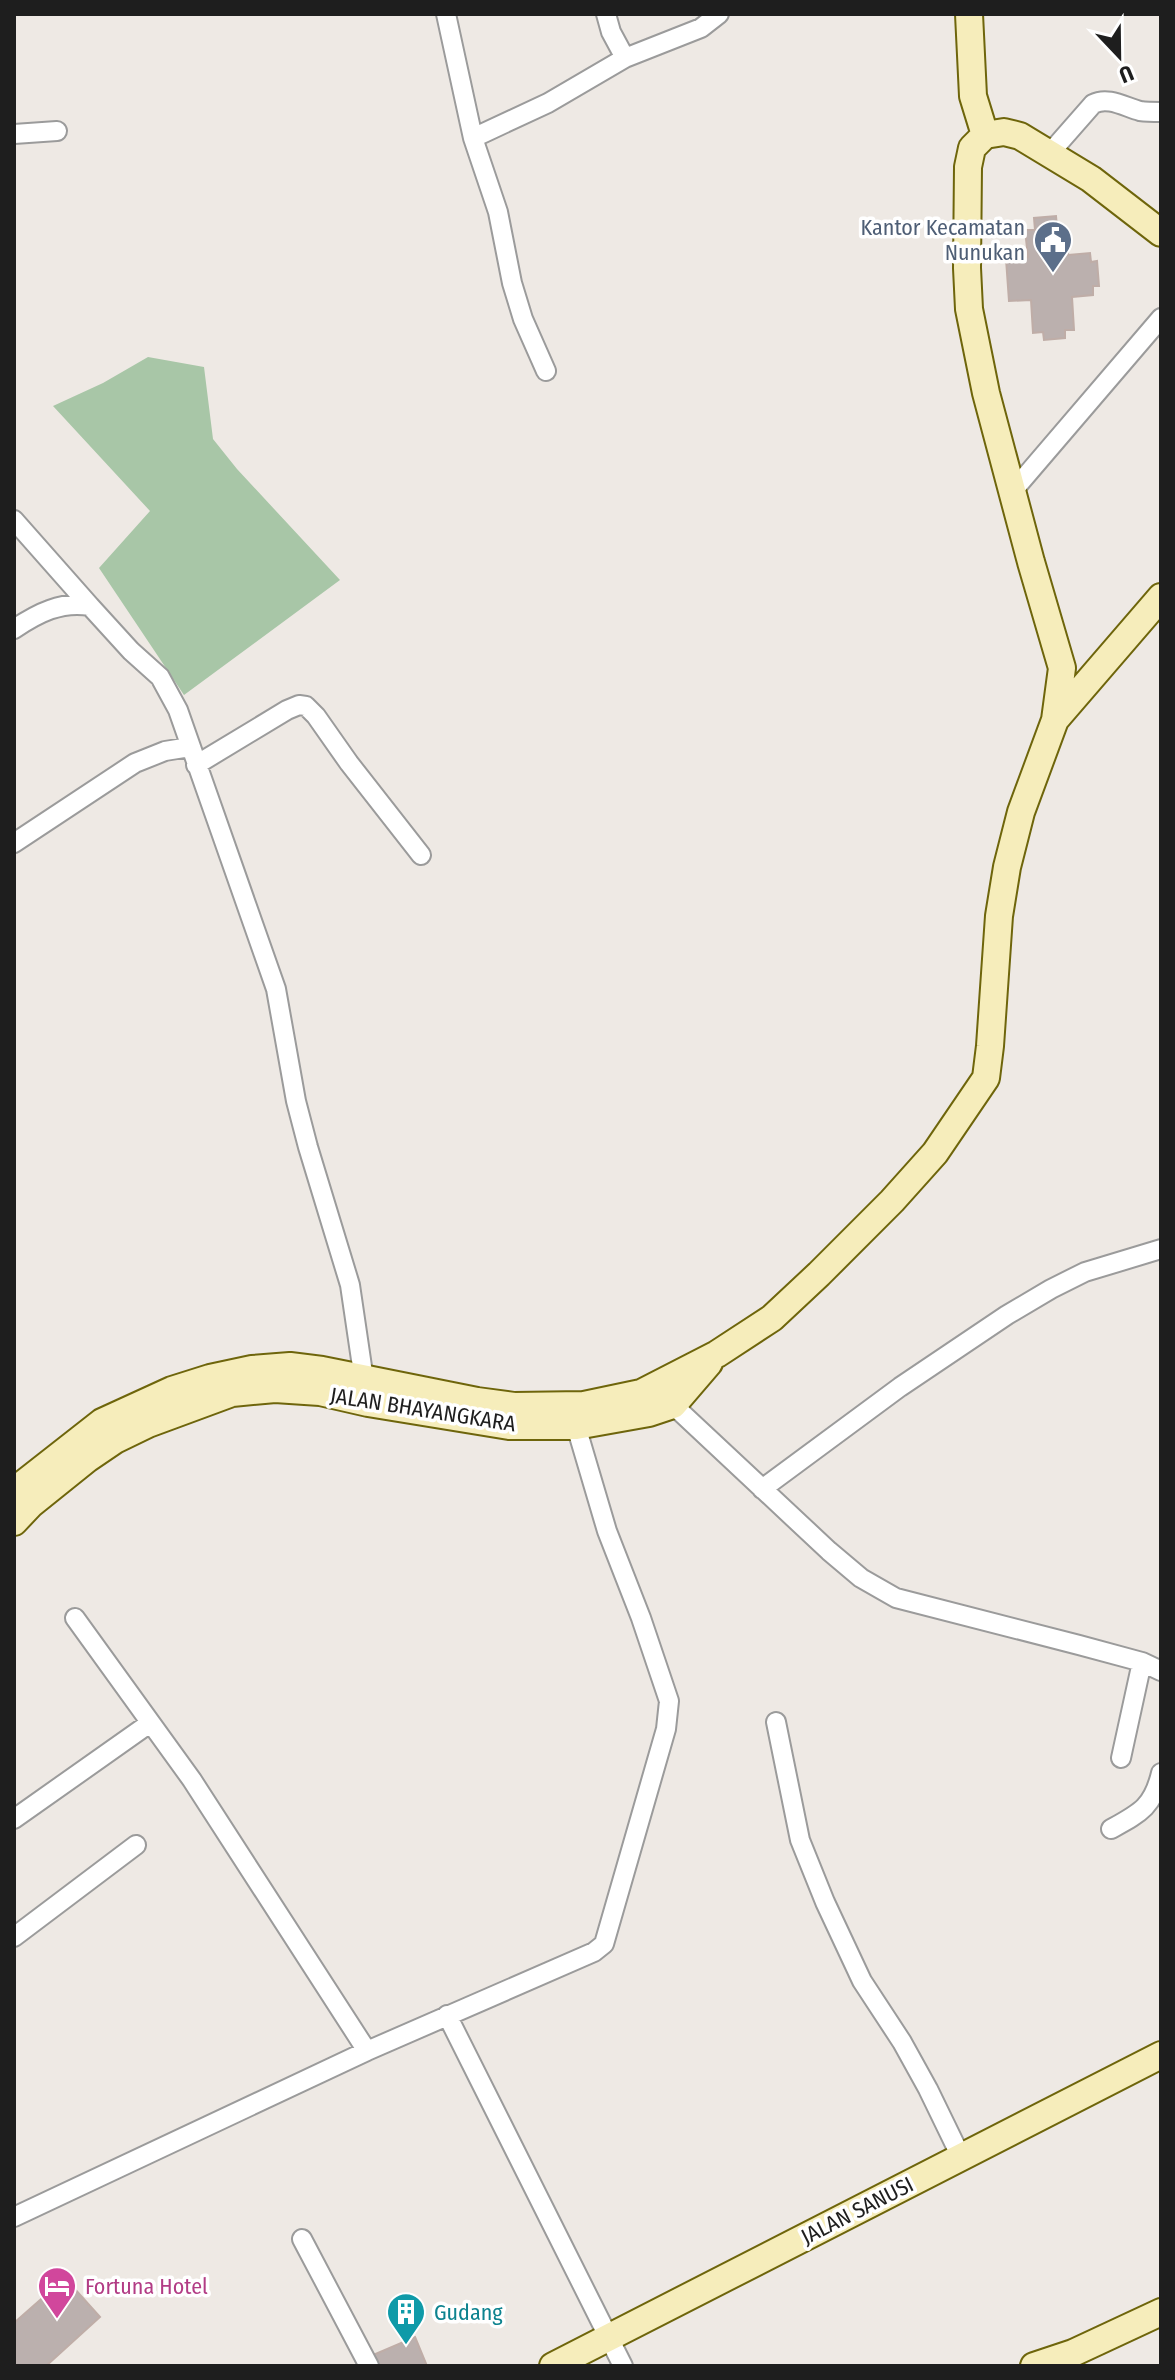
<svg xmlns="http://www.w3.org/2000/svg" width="1175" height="2380" viewBox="0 0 1175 2380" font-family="'Fira Sans Condensed',sans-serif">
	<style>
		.cemetery { fill: #a8c6a7 }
		.building { fill: #bbb0ae; stroke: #bfada7; stroke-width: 2 }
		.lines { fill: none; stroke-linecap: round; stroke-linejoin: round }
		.street-casing { stroke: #9b9b9b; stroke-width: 22 }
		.secondary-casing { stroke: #6e650b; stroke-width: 30 }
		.street { stroke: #fff; stroke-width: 18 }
		.secondary { stroke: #f6edbb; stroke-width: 26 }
		.labels { text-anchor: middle; stroke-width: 7; stroke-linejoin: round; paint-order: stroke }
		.service-label { font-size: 22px; fill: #4e5e75; stroke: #fff; text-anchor: end }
		.street-label { font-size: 22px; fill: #1e1e1e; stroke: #fff }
		.hotel-label { font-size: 22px; fill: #b23c85; stroke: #fff; text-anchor: start }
		.culture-label { font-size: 22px; fill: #0d838f; stroke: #fff; text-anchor: start }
	</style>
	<rect width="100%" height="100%" fill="#eee9e4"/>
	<path class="cemetery" d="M148,357L204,367L213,439L237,469L340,580L184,695L99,568L150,511L53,406L103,383Z"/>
	<path class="building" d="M1056,216L1057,227H1066L1068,255L1090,253L1091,262L1097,261L1099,286H1093V295L1072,297L1074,330H1065V338L1044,340L1043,332L1033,333L1031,300L1009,301L1006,259L1028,257L1025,230H1035L1034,218Z
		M65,2278L100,2317L46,2366H14V2323Z
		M415,2337L427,2366H378L373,2355Z"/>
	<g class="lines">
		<defs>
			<path id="street" d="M446,14L473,138L498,212L512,283L523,319L546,371
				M606,14L611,32L625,58L701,28L719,14
				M14,134L57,131
				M473,138L548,103L625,58
				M1050,153L1093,104C1108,96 1125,107 1140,111C1147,112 1154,112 1161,112
				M1012,492L1161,318
				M14,520L90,606
				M14,629C38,613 61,601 90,606L131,651L160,677L178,710L276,989L296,1101L308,1147L350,1285L364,1380
				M196,765L287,710L299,705L306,706L316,716L349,763L421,855
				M14,843L135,763L165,751L190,747
				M667,1397L673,1405L829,1551L861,1578L896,1598L1079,1645L1142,1662L1161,1671
				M762,1489L900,1387L1007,1315L1051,1289L1085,1272L1161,1249
				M75,1618L192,1780L367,2051
				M776,1722L800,1840L825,1902L862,1981L902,2042L928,2089L961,2157
				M1121,1758L1142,1662
				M14,1819L150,1723
				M1111,1829C1140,1813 1153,1807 1161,1773
				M14,1937L136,1845
				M447,2015L623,2366
				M14,2217L367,2051L594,1952L604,1944L666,1729L669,1701L641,1618L607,1531L576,1426
				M302,2239L369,2366"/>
			<path id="secondary" d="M969,14L973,96L985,135
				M1055,720L1161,597
				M14,1491L102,1422L172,1390L210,1378L252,1369L290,1366L322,1370L477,1401L514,1406L584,1405L641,1393L717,1354L772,1318L819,1274L892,1201L935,1153L986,1078L990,1046L999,916L1007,867L1021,812L1055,720L1062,668L1031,562L986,393L969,309L967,268L968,167L972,148L985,135L1004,132L1020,136L1091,179L1161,233
				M14,1522L31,1504L87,1459L115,1440L148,1424L232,1393L275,1389L320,1392L368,1403L509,1426H576L649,1413L673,1405L709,1363
				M553,2366L1161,2055
				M1034,2366L1073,2353L1161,2312"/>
		</defs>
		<use href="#street" class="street-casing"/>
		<use href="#secondary" class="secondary-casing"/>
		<use href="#street" class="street"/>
		<use href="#secondary" class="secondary"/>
	</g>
	<defs>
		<symbol id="civic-pin" viewBox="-11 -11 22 30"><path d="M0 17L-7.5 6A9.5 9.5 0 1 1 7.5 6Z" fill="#5c6f8a" stroke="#fff"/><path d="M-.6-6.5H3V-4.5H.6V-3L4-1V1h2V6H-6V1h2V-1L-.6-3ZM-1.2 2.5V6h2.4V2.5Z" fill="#fff"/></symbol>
		<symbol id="hotel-pin" viewBox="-11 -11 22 30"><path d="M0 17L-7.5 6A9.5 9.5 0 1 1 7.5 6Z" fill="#d1479c" stroke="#fff"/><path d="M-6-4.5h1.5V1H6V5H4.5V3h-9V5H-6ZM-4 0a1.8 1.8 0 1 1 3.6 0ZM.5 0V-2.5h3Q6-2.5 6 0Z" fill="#fff"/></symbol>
		<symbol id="building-pin" viewBox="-11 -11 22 30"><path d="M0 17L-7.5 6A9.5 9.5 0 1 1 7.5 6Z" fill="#0f9aa8" stroke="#fff"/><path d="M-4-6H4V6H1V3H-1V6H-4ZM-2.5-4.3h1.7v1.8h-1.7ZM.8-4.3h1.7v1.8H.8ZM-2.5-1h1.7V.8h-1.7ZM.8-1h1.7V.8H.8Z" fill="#fff"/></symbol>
	</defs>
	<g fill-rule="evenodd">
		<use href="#civic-pin" x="1031" y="218" width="44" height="60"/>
		<use href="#hotel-pin" x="35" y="2264" width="44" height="60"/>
		<use href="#building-pin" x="384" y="2290" width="44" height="60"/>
	</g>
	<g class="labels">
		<g class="service-label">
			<text x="1025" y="235">Kantor Kecamatan<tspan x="1025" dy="25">Nunukan</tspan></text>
		</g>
		<g class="street-label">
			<text transform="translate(423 1409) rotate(9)" y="8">JALAN BHAYANGKARA</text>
			<text transform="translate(857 2210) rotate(-27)" y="8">JALAN SANUSI</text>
		</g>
		<g class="hotel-label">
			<text x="85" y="2294">Fortuna Hotel</text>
		</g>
		<g class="culture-label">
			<text x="434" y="2320">Gudang</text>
		</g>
	</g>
	<rect width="1175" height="2380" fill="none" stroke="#1e1e1e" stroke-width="32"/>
	<g transform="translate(1119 56) rotate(158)" stroke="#ffffff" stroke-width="6" paint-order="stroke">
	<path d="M0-6L14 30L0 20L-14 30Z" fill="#1e1e1e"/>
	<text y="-12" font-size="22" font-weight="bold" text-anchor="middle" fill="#1e1e1e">U</text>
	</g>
</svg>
